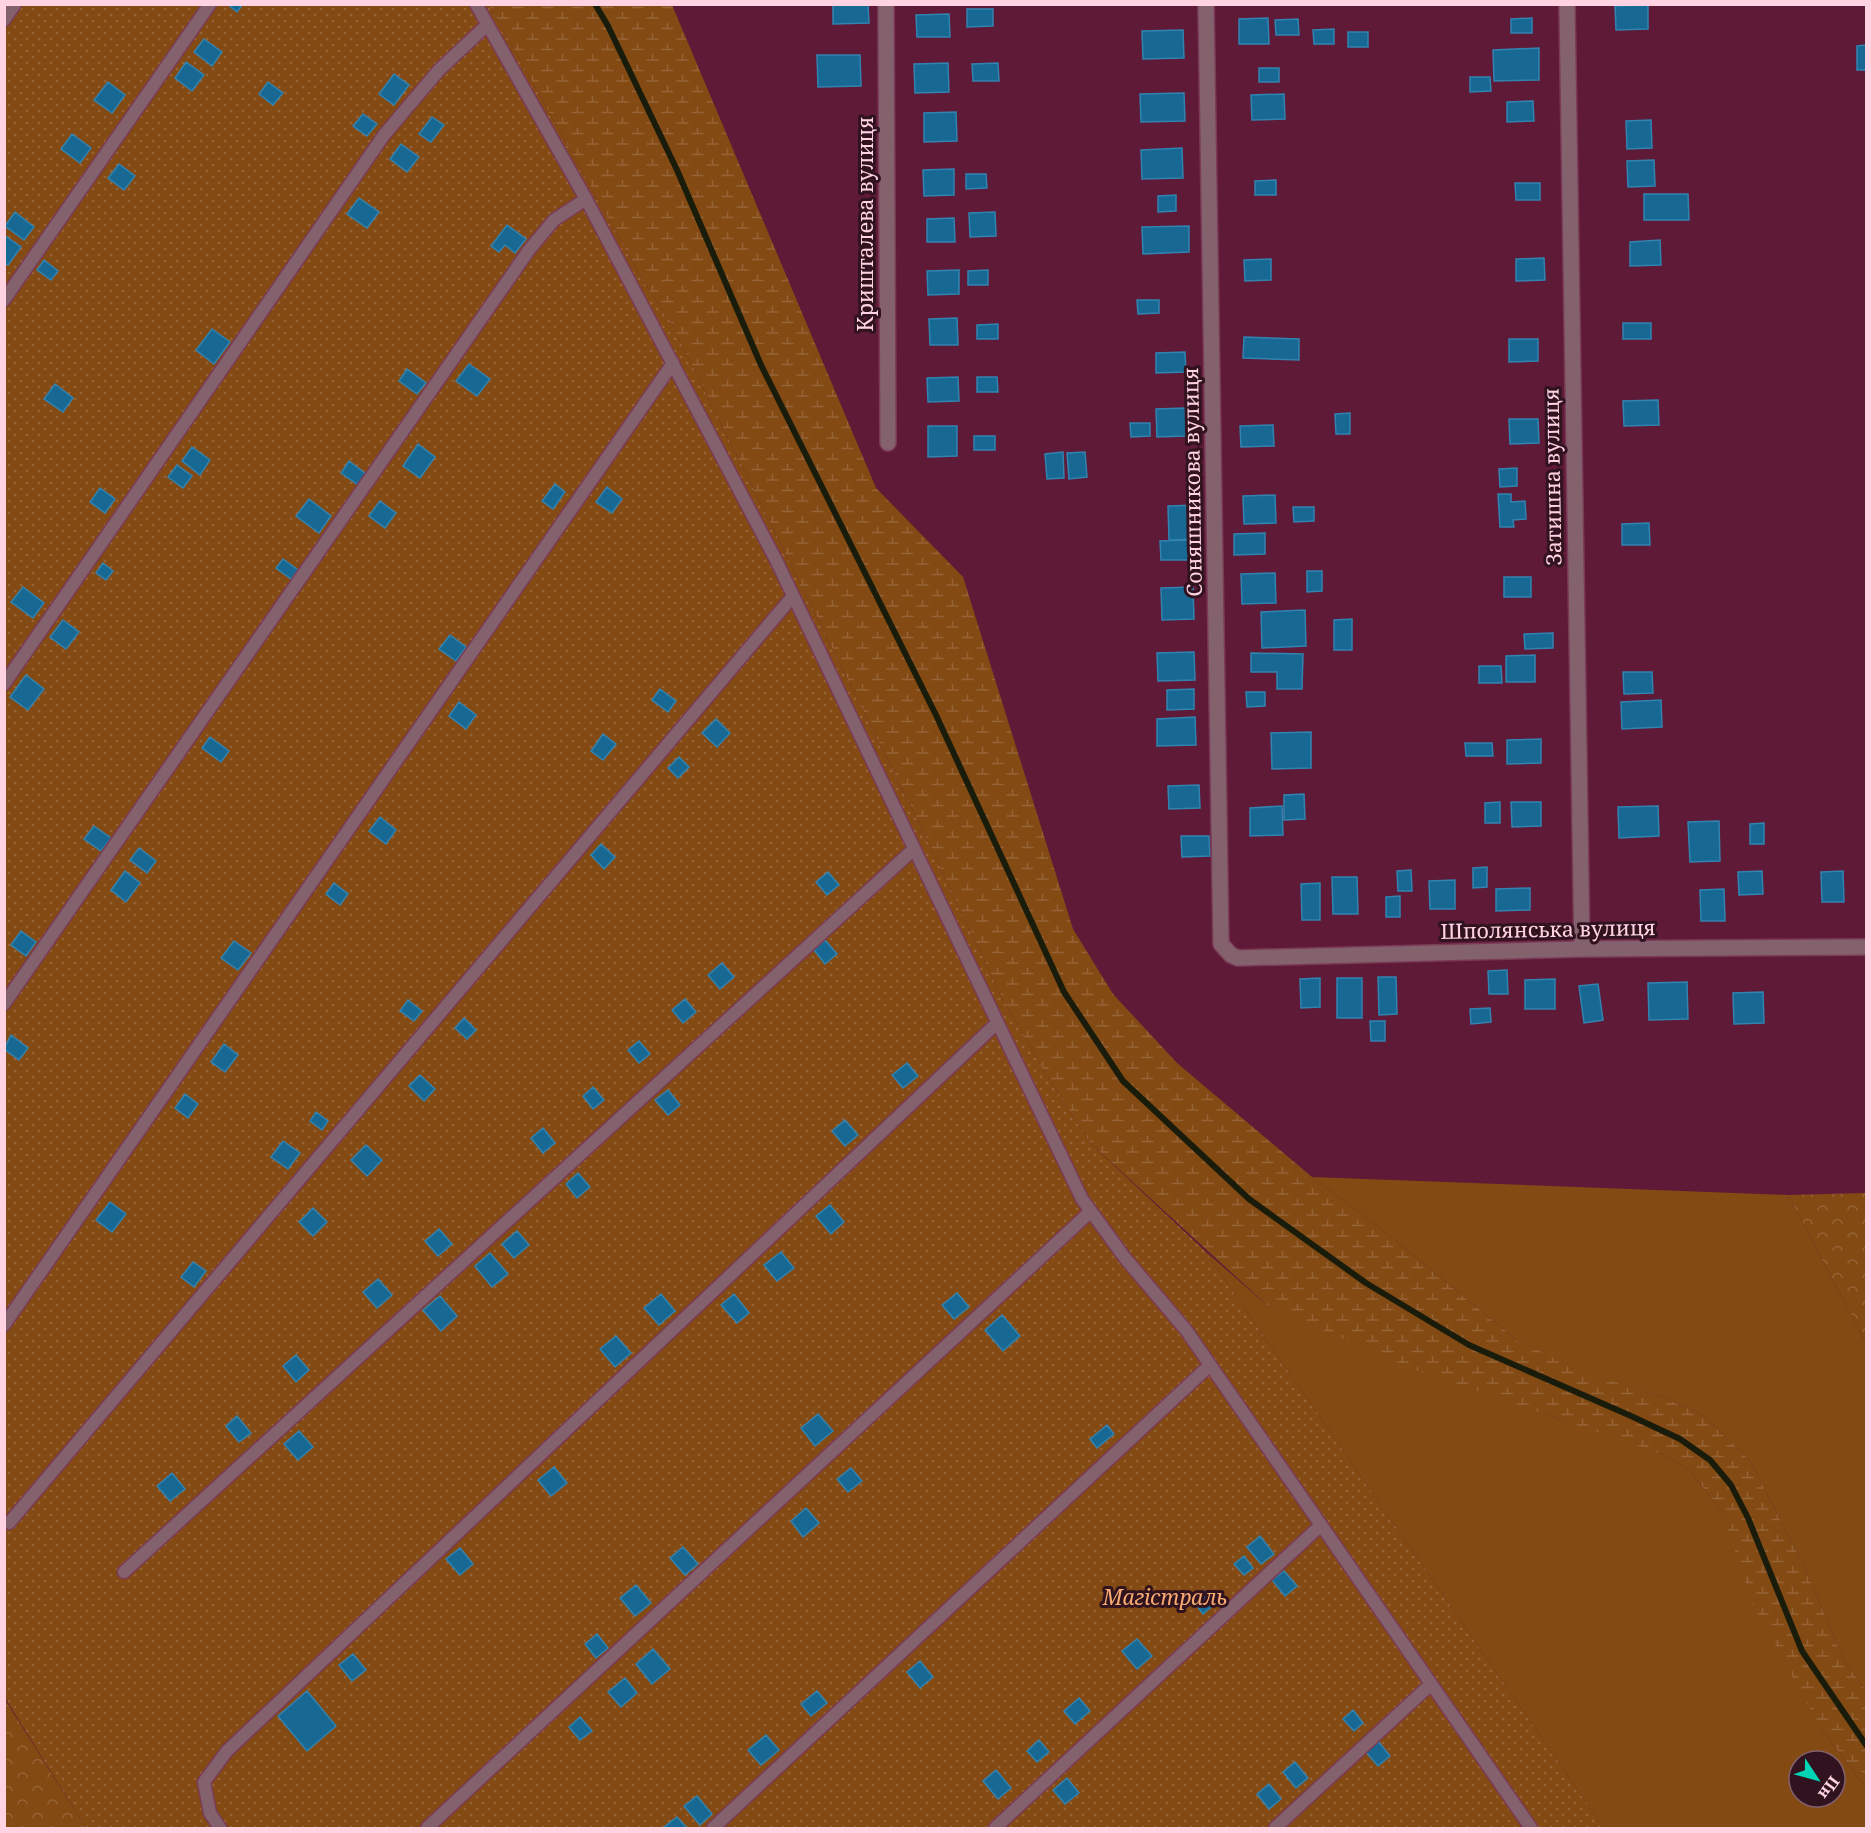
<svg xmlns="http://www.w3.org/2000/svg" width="1871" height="1833" viewBox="0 0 1871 1833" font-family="'Noto Serif',serif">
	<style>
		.grass { fill: #844a14; fill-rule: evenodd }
		.forest { fill: url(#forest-crowns) }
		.wetland { fill: url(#wetland-marsh) }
		.garden { fill: url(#garden-dots) }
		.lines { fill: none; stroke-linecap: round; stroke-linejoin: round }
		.stream { stroke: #191c0a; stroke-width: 6 }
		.building { fill: #176892; stroke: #3383b0; stroke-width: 1.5 }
		.lane-casing { stroke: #7b3b56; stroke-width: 15 }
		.street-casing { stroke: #7b3b56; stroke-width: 18 }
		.lane { stroke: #84626d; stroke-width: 12 }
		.street { stroke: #84626d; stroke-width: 15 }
		.labels { text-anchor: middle; stroke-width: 6; stroke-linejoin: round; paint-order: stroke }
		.street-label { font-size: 21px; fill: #ffd3e1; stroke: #31131f }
		.park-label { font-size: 21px; font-style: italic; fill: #f8ab71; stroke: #31131f }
	</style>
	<defs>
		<pattern id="forest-crowns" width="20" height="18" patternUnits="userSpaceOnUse" patternTransform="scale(1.5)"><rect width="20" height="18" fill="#844a14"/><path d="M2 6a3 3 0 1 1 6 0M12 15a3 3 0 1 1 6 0" fill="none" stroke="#966336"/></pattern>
		<pattern id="wetland-marsh" width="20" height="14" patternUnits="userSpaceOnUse" patternTransform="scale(1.5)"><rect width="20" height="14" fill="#844a14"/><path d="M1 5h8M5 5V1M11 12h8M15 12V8" fill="none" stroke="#966336"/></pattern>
		<pattern id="garden-dots" width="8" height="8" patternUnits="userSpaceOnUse" patternTransform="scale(1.5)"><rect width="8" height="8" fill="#844a14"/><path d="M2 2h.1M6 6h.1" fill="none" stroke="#966336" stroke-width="1.8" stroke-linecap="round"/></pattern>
	</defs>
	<rect width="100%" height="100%" fill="#5e1a37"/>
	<path class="grass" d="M1312,1177L1788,1195L1866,1343V1691L1843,1658L1805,1568L1750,1461L1704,1415L1659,1396L1581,1372L1518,1341L1391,1237Z
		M1205,1251L1269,1307L1553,1417L1606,1433L1665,1455L1689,1470L1722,1511L1737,1550L1822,1730L1866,1788V1828H1604ZM1799,1761H1835V1797H1799Z"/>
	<path class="forest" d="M1866,1193V1343L1788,1195Z
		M4,1698L86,1828H5Z"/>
	<path class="wetland" d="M489,5H672L876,488L963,577L1073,929L1113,994L1177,1063L1312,1177L1391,1237L1518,1341L1581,1371L1659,1396L1704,1415L1750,1461L1805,1568L1843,1658L1866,1691V1788L1822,1730L1753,1605L1722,1511L1689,1470L1665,1455L1421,1372L1269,1307L1090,1143L1044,1071L1003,1000L921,827L669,319L643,281Z"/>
	<path class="garden" d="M5,5H489L643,281L669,319L921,827L1003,1000L1044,1071L1090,1143L1205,1251L1604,1828H86L5,1698Z"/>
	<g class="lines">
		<path class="stream" d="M595,4L608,26L677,170L761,365L936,715L1064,992L1123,1081L1249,1199L1366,1283L1469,1345L1631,1416L1680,1439L1710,1460L1731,1485L1748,1518L1802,1651L1866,1745"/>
	</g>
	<path class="building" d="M227,4H243L237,12Z
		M833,4H868L869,23L833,24Z
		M1648,5V29L1616,30L1615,6Z
		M967,9H993V26L967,27Z
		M949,14L950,37H917L916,15Z
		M1268,18L1269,44H1239V19Z
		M1532,18V33H1511V19Z
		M1298,19L1299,35H1276L1275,20Z
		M1334,29V44H1314L1313,30Z
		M1183,30L1184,58L1143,59L1142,31Z
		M1348,32H1368V47H1348Z
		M204,39L222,52L212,66L194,52Z
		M1866,45V70H1857V46Z
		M1539,48V80L1494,81L1493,50Z
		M817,55H860L861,86L818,87Z
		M186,62L204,75L192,91L175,78Z
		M948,63L949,92L915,93L914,64Z
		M998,63L999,81H973L972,64Z
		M1259,68H1279V82H1259Z
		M394,74L409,85L394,105L379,94Z
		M1470,77H1490L1491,91L1470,92Z
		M108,82L125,95L112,113L94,100Z
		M268,82L283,93L273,105L259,94Z
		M1184,93L1185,121L1141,122L1140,94Z
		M1284,94L1285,119L1252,120L1251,95Z
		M1533,101L1534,121L1507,122V102Z
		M956,112L957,141L924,142V113Z
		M363,114L377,124L367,136L353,126Z
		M432,117L444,125L431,142L419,134Z
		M1651,120L1652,148L1627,149L1626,121Z
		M72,134L91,148L80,163L61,149Z
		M401,144L419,157L407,172L390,159Z
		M1182,148L1183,178L1142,179L1141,150Z
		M1654,160L1655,186L1628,187L1627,161Z
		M119,164L135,176L124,190L108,178Z
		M954,169V195L924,196L923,170Z
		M966,174H986L987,188L966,189Z
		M1276,180V195H1255V181Z
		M1515,183H1540V200H1516Z
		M1644,194H1688L1689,220H1644Z
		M1176,195V211L1158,212V196Z
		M359,198L379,212L367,228L347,214Z
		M15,212L34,227L24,240L5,226Z
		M995,212L996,236L970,237L969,213Z
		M954,218L955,242H927V219Z
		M507,225L526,239L515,253L505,245L499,252L491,246Z
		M1189,226V252L1143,254L1142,227Z
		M4,235L21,247L8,265L4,263Z
		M1660,240L1661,265L1630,266V242Z
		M1544,258L1545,280L1516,281V259Z
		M1271,259V280L1245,281L1244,260Z
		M44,260L58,271L51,280L37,270Z
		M959,270V294L928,295L927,271Z
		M988,270V285H968V271Z
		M1137,300H1159V313L1138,314Z
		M957,318L958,345H930L929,319Z
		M1623,323H1651V339H1623Z
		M998,324V339H977V325Z
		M212,329L230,342L214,364L196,350Z
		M1244,337L1299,339V360L1243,358Z
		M1509,339H1538V361L1509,362Z
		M1185,352L1186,372L1156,373V353Z
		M469,364L490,379L477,396L456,381Z
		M407,369L426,383L417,394L399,381Z
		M958,377L959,401L928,402L927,378Z
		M977,377H997L998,392H977Z
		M55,384L73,398L63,412L44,399Z
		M1658,400L1659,425L1624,426L1623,401Z
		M1185,408L1186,436L1157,437L1156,409Z
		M1350,413V434H1336L1335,414Z
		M1509,419H1538L1539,443L1510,444Z
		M1130,423H1150V436L1131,437Z
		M1273,425L1274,446L1241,447L1240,426Z
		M928,426H957V456L928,457Z
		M974,436H995V450H974Z
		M418,444L435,457L420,478L403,466Z
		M192,447L210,460L200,475L182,461Z
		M1063,452L1064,478L1047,479L1045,454Z
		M1085,452L1087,477L1069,479L1067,453Z
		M349,461L366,474L358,485L341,473Z
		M177,465L192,476L183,488L168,477Z
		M1517,468V486L1500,487L1499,469Z
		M555,484L565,492L553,509L542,501Z
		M607,487L622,499L612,513L596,502Z
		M100,488L115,499L105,513L90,502Z
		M1498,494H1511V502L1525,501L1526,519L1513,520L1514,527H1500Z
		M1275,495L1276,523L1244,524L1243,496Z
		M309,499L331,516L319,533L296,516Z
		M380,501L396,513L385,528L369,516Z
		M1200,505L1201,539L1169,540L1168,506Z
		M1293,507H1314V521L1294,522Z
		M1649,523L1650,545H1622V524Z
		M1265,533V554L1234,555V534Z
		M1189,540V560H1161L1160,541Z
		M283,559L298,570L291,579L276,568Z
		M103,563L113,571L106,580L96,573Z
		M1307,571H1322V591L1307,592Z
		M1275,573L1276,603L1242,604L1241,574Z
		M1504,577H1531V597H1504Z
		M23,587L44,603L33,618L11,602Z
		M1193,587L1194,619L1162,620L1161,588Z
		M1305,610L1306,646L1262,648L1261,612Z
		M1352,619V650H1334V620Z
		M63,620L79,632L66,649L50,637Z
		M1553,633V648L1525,649L1524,634Z
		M450,635L466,647L456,661L439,649Z
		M1194,652L1195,680L1158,681L1157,653Z
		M1251,653L1303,654L1302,689H1277V672H1251Z
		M1535,655V682H1506V656Z
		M1479,666H1501L1502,683H1479Z
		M1623,672H1652L1653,693L1624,694Z
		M26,675L44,689L28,710L10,697Z
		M660,689L676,701L668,712L652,700Z
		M1194,689V709L1167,710V690Z
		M1246,692H1265V706L1247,707Z
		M1661,700L1662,727L1622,729L1621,702Z
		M459,702L476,715L466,729L449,716Z
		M1195,717L1196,745L1157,746V719Z
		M716,719L730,733L717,747L702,733Z
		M1311,732V768L1272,769L1271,733Z
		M603,734L616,744L603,760L591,751Z
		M210,737L229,751L221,762L202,748Z
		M1541,739V763L1507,764V740Z
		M1465,743H1492L1493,756H1466Z
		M679,757L689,767L678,778L668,768Z
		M1199,785L1200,808L1169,809L1168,786Z
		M1304,794L1305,819L1284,820V795Z
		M1500,802V823H1485V803Z
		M1511,802H1541V826L1512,827Z
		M1282,806L1283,835L1250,836V808Z
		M1658,806L1659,836L1619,838L1618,807Z
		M380,817L396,830L386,844L369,831Z
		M1719,821L1720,861L1690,862L1688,822Z
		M1764,823V844H1750V824Z
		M94,826L111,838L101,851L84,839Z
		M1181,836H1209L1210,856L1182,857Z
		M601,844L615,857L604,869L591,855Z
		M139,848L156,861L147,873L130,860Z
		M1487,867V887L1473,888V868Z
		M1411,870L1412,891H1398L1397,871Z
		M125,871L140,883L126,902L111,890Z
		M1762,871L1763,894L1739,895L1738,872Z
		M1843,871L1844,902H1822L1821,872Z
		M828,872L839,885L827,895L816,882Z
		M1332,877H1357L1358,914H1333Z
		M1455,880V909H1430L1429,881Z
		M334,883L348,894L340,905L326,894Z
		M1320,883V920H1302L1301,884Z
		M1530,888V910L1496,911V889Z
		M1724,889L1725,921H1701L1700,890Z
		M1400,896V917H1386V897Z
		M21,931L36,942L26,956L11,945Z
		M825,940L837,954L825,964L814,950Z
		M234,941L251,953L238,970L221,958Z
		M722,963L734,977L720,989L708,975Z
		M1507,970L1508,994H1489L1488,971Z
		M1378,977H1396L1397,1014L1379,1015Z
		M1320,978V1007L1301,1008L1300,979Z
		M1337,978H1362V1018H1337Z
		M1555,979V1009H1525V980Z
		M1687,982L1688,1019L1649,1020L1648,983Z
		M1598,984L1603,1020L1584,1023L1579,986Z
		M1763,992L1764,1023L1734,1024L1733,993Z
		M685,999L696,1012L683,1023L672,1010Z
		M408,1000L422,1011L414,1021L400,1011Z
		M1490,1008L1491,1022L1471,1024L1470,1009Z
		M464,1018L476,1030L467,1039L455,1028Z
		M1370,1021H1385V1041H1371Z
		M11,1035L28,1048L19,1060L4,1049Z
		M639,1041L650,1054L639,1063L628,1050Z
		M224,1044L238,1055L225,1072L211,1062Z
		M907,1063L918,1076L903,1088L892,1075Z
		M420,1075L435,1089L424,1101L409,1086Z
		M593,1087L604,1100L593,1109L583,1096Z
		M668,1090L680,1105L668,1115L655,1100Z
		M185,1094L198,1104L188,1118L175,1108Z
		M316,1112L328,1121L322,1130L310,1121Z
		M845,1120L858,1135L845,1146L832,1131Z
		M543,1128L555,1143L543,1153L531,1138Z
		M283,1141L300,1153L288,1169L271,1157Z
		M366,1145L382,1160L367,1176L351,1160Z
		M578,1173L590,1187L577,1198L566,1184Z
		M110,1202L126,1214L112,1232L96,1220Z
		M830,1205L844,1222L831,1234L816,1216Z
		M313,1208L327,1222L313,1236L299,1222Z
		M439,1229L452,1244L438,1256L425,1241Z
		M517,1231L529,1245L514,1258L502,1244Z
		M781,1252L794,1268L777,1281L764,1265Z
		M490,1253L508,1274L492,1287L475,1266Z
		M193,1262L206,1271L194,1287L181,1277Z
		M378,1279L392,1295L377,1308L363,1292Z
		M957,1293L969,1307L954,1319L942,1305Z
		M661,1294L675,1311L659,1325L644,1308Z
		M734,1294L749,1313L737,1323L721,1305Z
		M440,1296L457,1316L441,1331L423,1310Z
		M1002,1315L1020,1336L1003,1351L985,1330Z
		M616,1336L631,1353L615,1367L600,1349Z
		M296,1355L309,1370L296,1382L283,1366Z
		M818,1414L833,1431L815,1446L801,1428Z
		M237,1416L251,1433L239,1442L226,1426Z
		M1107,1425L1114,1434L1097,1448L1090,1439Z
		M299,1431L313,1447L298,1460L284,1444Z
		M554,1467L567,1483L551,1496L538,1480Z
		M851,1468L862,1481L848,1492L837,1479Z
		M172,1473L185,1489L170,1501L157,1486Z
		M806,1508L819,1523L803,1537L791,1521Z
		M1260,1536L1274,1554L1261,1564L1247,1547Z
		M683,1547L698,1564L685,1575L670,1558Z
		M460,1548L473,1564L460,1575L446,1559Z
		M1244,1556L1253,1568L1244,1575L1234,1564Z
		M1284,1571L1297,1586L1285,1596L1272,1580Z
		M636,1585L651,1603L635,1616L620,1598Z
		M1205,1591L1215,1604L1203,1614L1193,1601Z
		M597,1634L608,1648L596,1658L585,1644Z
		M1137,1639L1152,1656L1137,1669L1122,1651Z
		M653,1649L670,1669L652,1684L636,1664Z
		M353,1654L366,1670L352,1681L339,1665Z
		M920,1661L933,1677L920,1688L907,1672Z
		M625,1678L637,1693L621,1707L608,1692Z
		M307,1691L336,1726L307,1751L278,1716Z
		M817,1691L827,1703L811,1716L801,1704Z
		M1079,1698L1090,1711L1075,1724L1064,1711Z
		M1353,1710L1363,1723L1354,1731L1343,1719Z
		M580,1717L592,1731L580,1740L569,1727Z
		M766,1735L779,1750L761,1765L748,1750Z
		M1039,1740L1049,1752L1037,1762L1027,1751Z
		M1378,1741L1390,1756L1378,1766L1366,1752Z
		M1295,1762L1308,1778L1296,1788L1283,1772Z
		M996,1770L1011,1788L998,1799L983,1781Z
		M1067,1778L1079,1793L1065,1804L1053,1790Z
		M1269,1784L1281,1799L1269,1809L1257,1794Z
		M697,1796L712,1814L700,1825L684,1806Z
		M677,1817L687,1828H666L664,1827Z"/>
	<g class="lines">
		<defs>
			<path id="lane" d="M476,4L586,199L776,560L1082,1199L1125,1258L1186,1330L1531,1828
				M4,20L15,4
				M4,300L210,4
				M4,684L384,135L439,70L487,25
				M4,1004L529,250L554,220L586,199
				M4,1325L673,363
				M9,1523L793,596
				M124,1572L914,849
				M220,1828L210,1813L204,1782L227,1751L996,1024
				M427,1828L1091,1211
				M713,1828L1209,1366
				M995,1828L1321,1525
				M1275,1828L1430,1685"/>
			<path id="street" d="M886,4L888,443
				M1206,4L1221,944L1231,955L1238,958L1582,949L1866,947
				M1567,4L1582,949"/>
		</defs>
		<use href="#lane" class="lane-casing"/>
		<use href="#street" class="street-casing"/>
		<use href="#lane" class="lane"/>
		<use href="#street" class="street"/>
	</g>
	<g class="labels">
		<g class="street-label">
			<text transform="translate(866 224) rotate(-90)" y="7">Кришталева вулиця</text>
			<text transform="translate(1553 477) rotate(-91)" y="7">Затишна вулиця</text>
			<text transform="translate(1193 482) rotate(-91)" y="7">Соняшникова вулиця</text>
			<text transform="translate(1548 930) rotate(-1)" y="7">Шполянська вулиця</text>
		</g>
		<g class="park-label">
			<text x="1165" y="1605">Магістраль</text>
		</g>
	</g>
	<rect width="1871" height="1833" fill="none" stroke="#ffd3e1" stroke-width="12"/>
	<g transform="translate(1817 1779) rotate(126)"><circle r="28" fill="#31131f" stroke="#83606d" stroke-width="1.5"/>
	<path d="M0-4.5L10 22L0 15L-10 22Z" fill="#01d5b6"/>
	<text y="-9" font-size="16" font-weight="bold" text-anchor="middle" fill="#ffd3e1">Пн</text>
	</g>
</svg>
